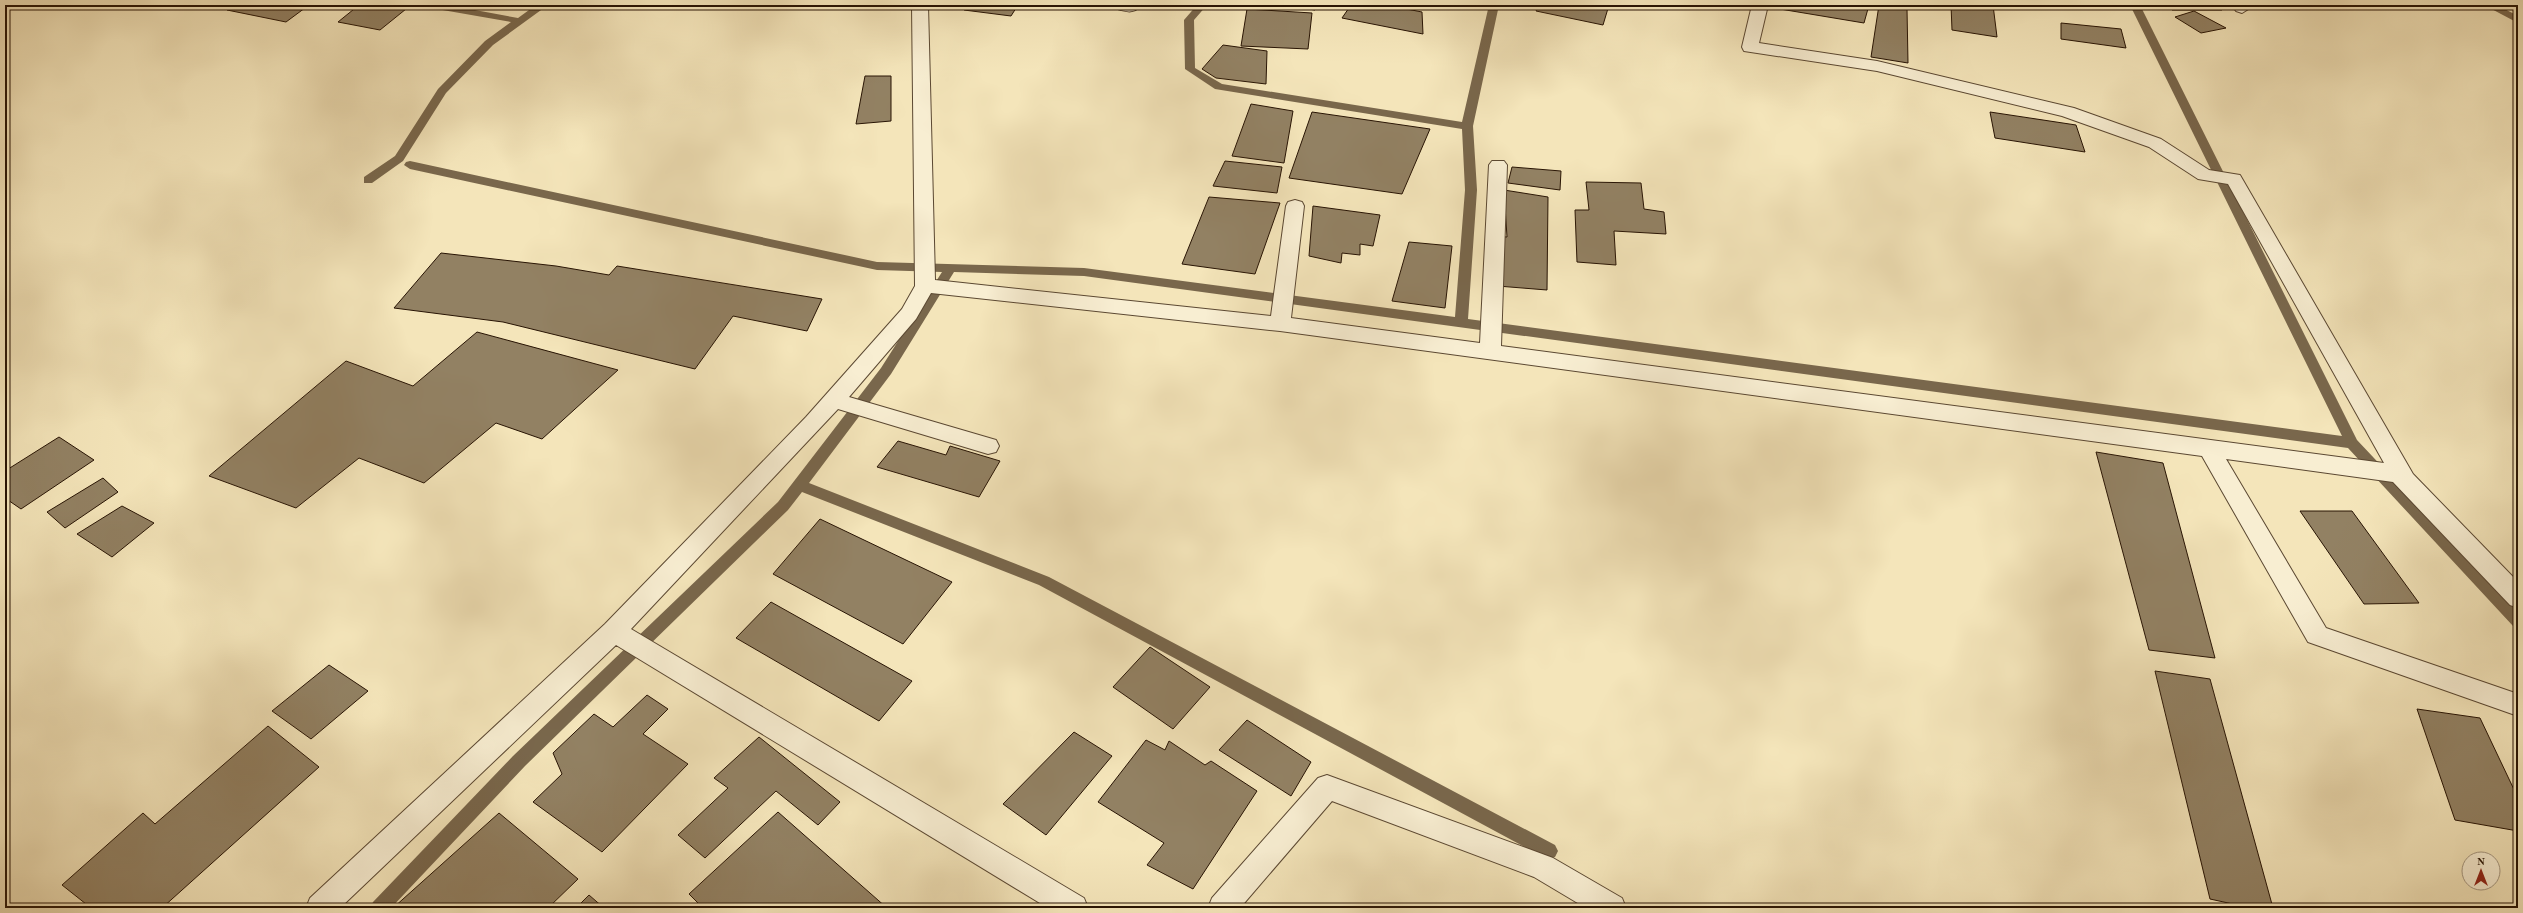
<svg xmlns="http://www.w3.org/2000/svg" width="2523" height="913" viewBox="0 0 2523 913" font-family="'Old Standard TT',serif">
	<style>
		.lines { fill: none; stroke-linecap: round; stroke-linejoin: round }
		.stream { fill: #79674c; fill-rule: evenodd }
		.building { fill: #928163; stroke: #281404 }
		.minor-casing { stroke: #5b4832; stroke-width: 2 }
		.minor { fill: #f8eed2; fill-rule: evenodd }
	</style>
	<rect width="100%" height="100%" fill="#f4e5ba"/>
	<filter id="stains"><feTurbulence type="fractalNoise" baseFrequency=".005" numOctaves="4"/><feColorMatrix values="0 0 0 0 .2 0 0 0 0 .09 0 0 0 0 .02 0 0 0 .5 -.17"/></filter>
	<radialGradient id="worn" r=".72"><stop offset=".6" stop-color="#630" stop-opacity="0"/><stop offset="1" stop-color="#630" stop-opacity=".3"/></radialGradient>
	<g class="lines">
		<path class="stream" d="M426,5H448L518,18L536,5H548L493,45L446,93L403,161L372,183H364V177L395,156L438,89L485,41L511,22L431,8Z
			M1197,5H1207L1194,20L1195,68L1222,84L1462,122L1489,5H1499L1473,126L1477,190L1468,319L2342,436L2130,5H2140L2357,440L2518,611V627L2513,626L2348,448L1084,276L954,272L891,374L809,483L1049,577L1555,845L1558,851L1555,857L1549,859L1543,857L1039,585L802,492L788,510L525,766L391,908H370L373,902L513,756L778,502L881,368L942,272L877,270L410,169L404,165L406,162L410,161L877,262L1084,268L1455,317L1465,190L1462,129L1215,89L1185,69L1184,20Z
			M2484,5H2497L2518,16V23Z"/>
	</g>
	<path class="building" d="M235,5H309L286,22L227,10Z
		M359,5H382L406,9L380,30L338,22Z
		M967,5H1018L1011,16L964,10Z
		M1318,5L1315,10L1289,6V5Z
		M1351,5H1386L1422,12L1423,34L1342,18Z
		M1539,5H1609L1603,25L1536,11Z
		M1775,5H1869L1864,23L1774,8Z
		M1879,5L1907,9L1908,63L1871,57Z
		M1951,5H1993L1997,37L1952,30Z
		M2168,5H2218L2222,10H2172Z
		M1247,9L1312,13L1308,49L1241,46Z
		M2194,11L2226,28L2201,33L2175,17Z
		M2061,23L2121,29L2126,48L2061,39Z
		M1223,45L1267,51L1266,84L1216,78L1202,69Z
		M865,76H891V121L856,124Z
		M1251,104L1293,111L1284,163L1232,156Z
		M1312,112L1430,129L1402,194L1289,178Z
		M1990,112L2076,125L2085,152L1995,138Z
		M1225,161L1282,167L1277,193L1213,186Z
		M1512,167L1561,171L1560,190L1508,183Z
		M1586,182L1641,183L1644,209L1664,212L1666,234L1614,231L1616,265L1577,262L1575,210H1589Z
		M1504,190L1548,197L1547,290L1485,285L1491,236L1507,237Z
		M1209,197L1280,203L1255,274L1182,264Z
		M1313,206L1380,215L1373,246L1360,244V255L1342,253L1341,263L1309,256Z
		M1409,242L1452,246L1445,308L1392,301Z
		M441,253L556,266L609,275L617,266L822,299L807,331L733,316L695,369L503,322L394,308Z
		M477,332L618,370L542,439L496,423L424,483L359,458L296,508L209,476L346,361L413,386Z
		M59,437L94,460L21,509L5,498V471Z
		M898,441L946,455L950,446L1000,461L979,497L877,467Z
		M2096,452L2163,463L2215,658L2149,650Z
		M103,478L118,492L65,528L47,512Z
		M122,506L154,523L112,557L77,534Z
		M2300,511H2352L2419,603L2364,604Z
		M820,519L952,582L903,644L773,574Z
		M771,602L912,681L879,721L736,638Z
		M1150,647L1210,687L1173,729L1113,687Z
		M329,665L368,691L311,739L272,711Z
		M2155,671L2210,679L2273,908H2251L2210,899Z
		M647,695L668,709L643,734L688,764L602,852L533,802L562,774L553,753L594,714L613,727Z
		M2417,709L2480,718L2518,798V831L2455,820Z
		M1247,720L1311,762L1291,796L1219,750Z
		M268,726L319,767L162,908H91L62,885L143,813L155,824Z
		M1074,732L1112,756L1046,835L1003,804Z
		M759,737L840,802L818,825L776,791L705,858L678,835L728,788L714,778Z
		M1146,740L1165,750L1169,741L1205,765L1211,761L1257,791L1193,889L1147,865L1164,843L1098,802Z
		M778,812L887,908H703L689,894Z
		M499,813L578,879L548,908H393Z
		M589,895L604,908H576Z"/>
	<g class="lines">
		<defs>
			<path id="minor" d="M912,5H928L935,280L1271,316L1286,206L1288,202L1295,200L1302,202L1304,206L1291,318L1480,343L1489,165L1492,161H1504L1507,165L1501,346L2384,463L2228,184L2198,179L2149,147L2062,116L1877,71L1744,51L1742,47L1752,5H1768L1759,43L1877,61L2074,108L2161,139L2209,170L2240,175L2413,474L2518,582V608L2510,605L2393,482L2226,459L2326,628L2518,694V716L2308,642L2202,456L1280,331L931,293L916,319L849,397L996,440L999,446L996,452L988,454L838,409L631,629L1084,898L1088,908H1048L616,645L340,908H306L310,898L605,624L806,417L902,309L915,286Z
				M1112,5H1141C1134,15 1124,11 1114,8Z
				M2232,5H2248L2250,8L2242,13L2236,11Z
				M1327,775L1553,858L1622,898L1626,908H1586L1534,877L1332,801L1240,908H1208L1212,898L1318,778Z"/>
		</defs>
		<use href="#minor" class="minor-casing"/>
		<use href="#minor" class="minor"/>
	</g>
	<rect width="2523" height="913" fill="none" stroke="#f4e5ba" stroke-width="20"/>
	<rect x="6" y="6" width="2511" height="901" fill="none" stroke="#281404" stroke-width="2"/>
	<rect x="10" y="10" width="2503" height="893" fill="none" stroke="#281404"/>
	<g transform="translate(2481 871)"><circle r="19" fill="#f8eed2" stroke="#a59780"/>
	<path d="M0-3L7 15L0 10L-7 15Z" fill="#8f2418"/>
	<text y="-6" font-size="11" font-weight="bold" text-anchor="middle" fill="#281404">N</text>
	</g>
	<rect width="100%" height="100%" filter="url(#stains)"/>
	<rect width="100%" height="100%" fill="url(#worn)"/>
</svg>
